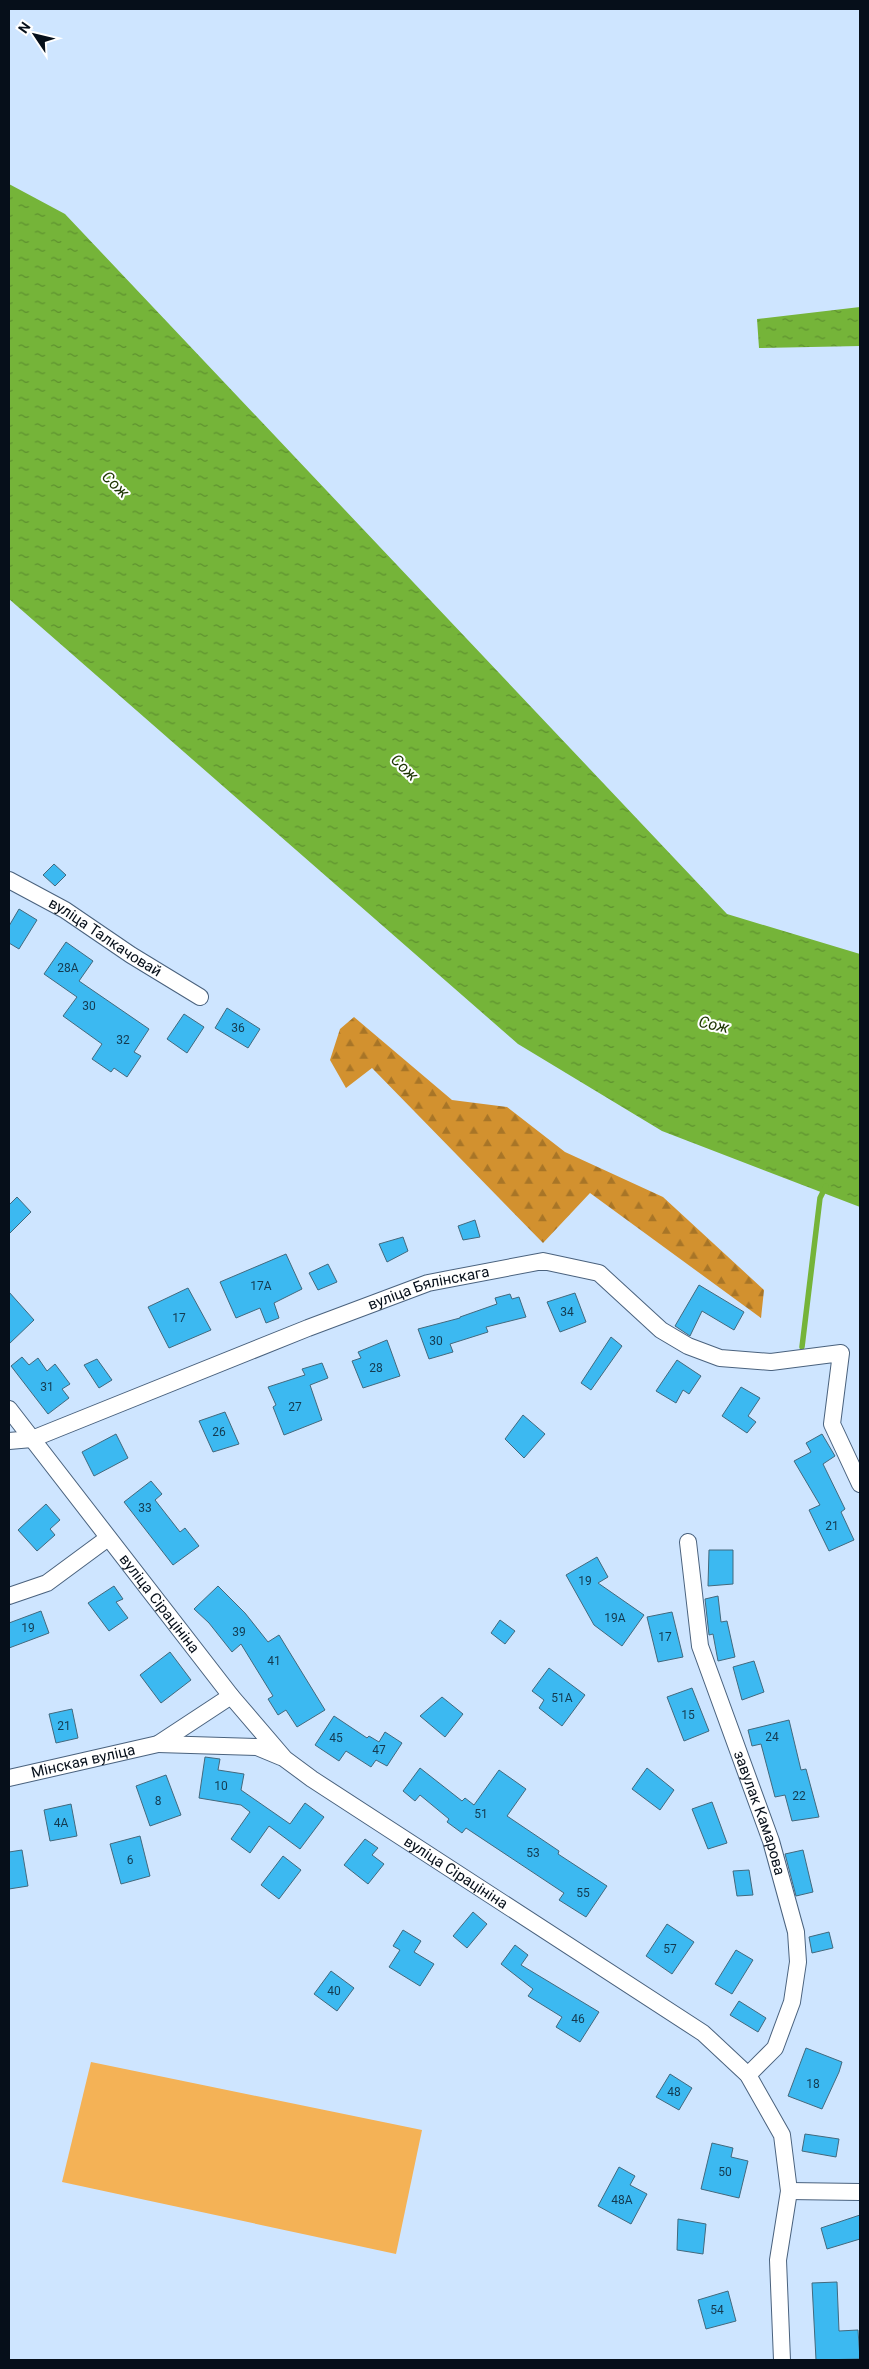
<svg xmlns="http://www.w3.org/2000/svg" width="869" height="2369" viewBox="0 0 869 2369" font-family="Roboto,sans-serif">
	<style>
		.forest { fill: url(#forest-firs) }
		.pitch { fill: #f4b256 }
		.water { fill: url(#water-ripples) }
		.lines { fill: none; stroke-linecap: round; stroke-linejoin: round }
		.stream { stroke: #75b439; stroke-width: 5.5 }
		.building { fill: #3cb9f1; stroke: #43697d }
		.minor-casing { stroke: #4a627e; stroke-width: 18 }
		.minor { stroke: #fff; stroke-width: 16 }
		.labels { text-anchor: middle; stroke-width: 4; stroke-linejoin: round; paint-order: stroke }
		.number-label { font-size: 12px; fill: #143a50 }
		.street-label { font-size: 15px; fill: #060f1a; stroke: #fff }
		.water-label { font-size: 16px; font-style: italic; fill: #1c3402; stroke: #fff }
	</style>
	<defs>
		<pattern id="forest-firs" width="22" height="20" patternUnits="userSpaceOnUse" patternTransform="scale(1.25)"><rect width="22" height="20" fill="#d2912f"/><path d="M5 1l3.5 6h-7zM16 11l3.5 6h-7z" fill="#a87527"/></pattern>
		<pattern id="water-ripples" width="26" height="14" patternUnits="userSpaceOnUse" patternTransform="scale(1.25)"><rect width="26" height="14" fill="#75b439"/><path d="M2 4q2-2 4 0t4 0M15 11q2-2 4 0t4 0" fill="none" stroke="#5e912f"/></pattern>
	</defs>
	<rect width="100%" height="100%" fill="#cee5ff"/>
	<path class="forest" d="M354,1017L452,1100L507,1107L565,1152L663,1197L764,1290L761,1318L590,1193L543,1243L372,1068L346,1088L330,1060L340,1029Z"/>
	<path class="pitch" d="M91,2062L422,2130L396,2254L62,2182Z"/>
	<path class="water" d="M9,184L65,214L727,914L860,954V1207L662,1131L518,1044L9,599Z
		M860,307V346L759,348L757,319Z"/>
	<g class="lines">
		<path class="stream" d="M802,1347L820,1198L826,1186"/>
	</g>
	<path class="building" d="M54,864L66,875L55,886L43,875Z
		M19,909L37,920L19,949L9,943V926Z
		M66,942L93,961L79,981L149,1029L134,1052L141,1056L127,1077L114,1068L111,1072L92,1059L102,1044L63,1016L77,997L44,974Z
		M227,1008L260,1029L248,1048L215,1028Z
		M184,1014L204,1027L187,1053L167,1039Z
		M17,1197L31,1212L9,1234V1205Z
		M475,1220L480,1237L463,1240L458,1226Z
		M403,1237L408,1251L387,1262L379,1244Z
		M286,1254L302,1289L274,1303L279,1318L266,1323L260,1308L236,1318L220,1282Z
		M328,1264L337,1282L318,1290L309,1273Z
		M699,1285L744,1312L734,1330L702,1311L690,1336L675,1326Z
		M188,1288L211,1330L169,1348L148,1307Z
		M9,1292L34,1320L9,1344Z
		M575,1293L586,1322L560,1332L547,1302Z
		M510,1294L512,1299L519,1297L526,1317L486,1327L488,1332L450,1344L453,1352L429,1359L418,1329L460,1318V1317L497,1304L495,1298Z
		M611,1337L622,1346L591,1390L581,1383Z
		M387,1340L400,1376L363,1388L352,1361L361,1358L358,1352Z
		M22,1357L29,1365L38,1358L47,1371L55,1364L70,1384L62,1389L69,1398L48,1414L11,1366Z
		M97,1359L112,1380L99,1388L84,1365Z
		M677,1360L701,1376L689,1394L683,1390L676,1403L656,1391Z
		M322,1363L328,1378L310,1385L322,1420L284,1435L273,1407L276,1405L268,1387L305,1375L302,1369Z
		M741,1387L760,1398L748,1416L756,1422L747,1433L722,1416Z
		M225,1412L239,1444L213,1452L199,1421Z
		M523,1415L545,1434L524,1458L505,1439Z
		M116,1434L128,1458L94,1476L82,1452Z
		M822,1434L835,1456L823,1464L845,1509L841,1512L854,1540L829,1551L809,1510L820,1505L794,1461L811,1452L806,1443Z
		M151,1481L162,1494L155,1500L180,1532L185,1528L199,1546L173,1565L124,1502Z
		M46,1504L60,1520L50,1529L55,1535L37,1551L18,1530Z
		M709,1550H733V1584L708,1586Z
		M597,1557L608,1577L598,1583L644,1615L622,1646L594,1625L566,1575Z
		M114,1586L123,1599L116,1602L128,1618L109,1631L88,1603Z
		M218,1586L245,1613L268,1642L279,1635L325,1710L297,1727L286,1710L278,1715L268,1699L273,1696L241,1644L232,1652L209,1623L194,1609Z
		M718,1596L721,1622L727,1621L735,1657L718,1661L713,1634L709,1635L705,1599Z
		M41,1611L49,1633L9,1648V1623Z
		M672,1612L683,1657L658,1662L647,1617Z
		M500,1620L515,1631L505,1644L491,1633Z
		M170,1652L191,1680L161,1703L140,1675Z
		M754,1661L764,1692L742,1700L733,1667Z
		M549,1668L585,1695L562,1726L539,1708L544,1700L532,1691Z
		M692,1688L709,1731L684,1741L667,1697Z
		M442,1697L463,1714L445,1737L420,1716Z
		M72,1709L78,1738L56,1743L49,1714Z
		M334,1716L367,1738L369,1736L379,1742L385,1732L402,1743L387,1766L376,1760L371,1767L346,1751L339,1761L315,1745Z
		M789,1720L801,1770L806,1769L819,1817L792,1821L785,1795L775,1797L761,1744L752,1746L748,1730Z
		M205,1757L220,1759L218,1770L244,1774L241,1790L290,1824L305,1803L324,1817L300,1849L269,1826L250,1853L231,1839L250,1812L241,1805L199,1798Z
		M420,1768L462,1801L465,1798L474,1805L499,1770L526,1789L507,1816L559,1851L558,1854L607,1886L586,1917L559,1900L564,1893L466,1828L462,1833L447,1822L449,1819L420,1795L415,1801L403,1791Z
		M647,1768L674,1790L660,1810L632,1789Z
		M166,1775L181,1815L150,1826L136,1786Z
		M712,1802L727,1843L708,1849L692,1809Z
		M71,1804L77,1836L50,1841L44,1810Z
		M140,1836L150,1876L121,1884L110,1844Z
		M365,1839L378,1848L372,1855L384,1864L368,1884L344,1865Z
		M22,1850L28,1886L9,1889V1852Z
		M803,1850L813,1892L796,1896L785,1854Z
		M283,1856L301,1870L279,1899L261,1885Z
		M749,1870L753,1895L737,1896L733,1871Z
		M473,1912L487,1924L467,1948L453,1936Z
		M667,1924L694,1942L672,1974L646,1956Z
		M403,1930L421,1941L414,1952L434,1964L420,1986L389,1967L400,1950L393,1946Z
		M829,1932L833,1948L812,1953L809,1937Z
		M515,1945L528,1955L521,1965L599,2012L580,2042L556,2027L562,2017L528,1996L533,1989L501,1964Z
		M736,1950L753,1960L732,1994L715,1984Z
		M331,1971L354,1988L337,2011L314,1994Z
		M739,2001L766,2018L758,2032L730,2015Z
		M806,2048L842,2062L839,2072L822,2109L788,2096Z
		M670,2074L692,2088L679,2110L656,2097Z
		M805,2134L839,2139L836,2157L802,2151Z
		M712,2143L733,2148L731,2157L748,2161L739,2198L701,2189Z
		M619,2167L635,2176L630,2185L647,2194L631,2224L598,2206Z
		M860,2215V2239L827,2249L821,2228Z
		M678,2219L706,2224L703,2254L677,2250Z
		M837,2282L839,2331L858,2330L860,2359L816,2360L812,2283Z
		M728,2291L736,2321L706,2329L698,2300Z"/>
	<g class="lines">
		<defs>
			<g id="minor">
				<path id="s1" d="M9,880L65,910L131,955L200,997"/>
				<path id="s2" d="M9,1409L231,1696L285,1759L312,1779L703,2033L748,2075L782,2135L789,2191L778,2260L782,2360"/>
				<path id="s3" d="M9,1441L32,1439L308,1328L428,1283L543,1261L599,1273L661,1330L688,1346L720,1358L771,1362L841,1353L832,1424L860,1484"/>
				<path id="s4" d="M688,1542L700,1646L771,1841L796,1932L798,1962L792,2002L775,2048L748,2075"/>
				<path d="M9,1596L47,1583L108,1538"/>
				<path d="M158,1744L257,1747L281,1757"/>
				<path id="s5" d="M9,1778L158,1744L231,1696"/>
				<path d="M789,2191L860,2192"/>
			</g>
		</defs>
		<use href="#minor" class="minor-casing"/>
		<use href="#minor" class="minor"/>
	</g>
	<g class="labels">
		<g class="number-label">
			<text x="68" y="972">28А</text>
			<text x="89" y="1010">30</text>
			<text x="238" y="1032">36</text>
			<text x="123" y="1044">32</text>
			<text x="261" y="1290">17А</text>
			<text x="567" y="1316">34</text>
			<text x="179" y="1322">17</text>
			<text x="436" y="1345">30</text>
			<text x="376" y="1372">28</text>
			<text x="47" y="1391">31</text>
			<text x="295" y="1411">27</text>
			<text x="219" y="1436">26</text>
			<text x="145" y="1512">33</text>
			<text x="832" y="1530">21</text>
			<text x="585" y="1585">19</text>
			<text x="615" y="1622">19А</text>
			<text x="28" y="1632">19</text>
			<text x="239" y="1636">39</text>
			<text x="665" y="1641">17</text>
			<text x="274" y="1665">41</text>
			<text x="562" y="1702">51А</text>
			<text x="688" y="1719">15</text>
			<text x="64" y="1730">21</text>
			<text x="772" y="1741">24</text>
			<text x="336" y="1742">45</text>
			<text x="379" y="1754">47</text>
			<text x="221" y="1790">10</text>
			<text x="799" y="1800">22</text>
			<text x="158" y="1805">8</text>
			<text x="481" y="1818">51</text>
			<text x="61" y="1827">4А</text>
			<text x="533" y="1857">53</text>
			<text x="130" y="1864">6</text>
			<text x="583" y="1897">55</text>
			<text x="670" y="1953">57</text>
			<text x="334" y="1995">40</text>
			<text x="578" y="2023">46</text>
			<text x="813" y="2088">18</text>
			<text x="674" y="2096">48</text>
			<text x="725" y="2176">50</text>
			<text x="622" y="2204">48А</text>
			<text x="717" y="2314">54</text>
		</g>
		<g class="street-label">
			<text dy="5" stroke="none"><textPath href="#s1" startOffset="112">вуліца Талкачовай</textPath></text>
			<text dy="5" stroke="none"><textPath href="#s3" startOffset="448">вуліца Бялінскага</textPath></text>
			<text dy="5" stroke="none"><textPath href="#s2" startOffset="246">вуліца Сірацініна</textPath></text>
			<text dy="5" stroke="none"><textPath href="#s5" startOffset="76">Мінская вуліца</textPath></text>
			<text dy="5" stroke="none"><textPath href="#s4" startOffset="282">завулак Камарова</textPath></text>
			<text dy="5" stroke="none"><textPath href="#s2" startOffset="651">вуліца Сірацініна</textPath></text>
		</g>
		<g class="water-label">
			<text transform="translate(116 484) rotate(44)" y="6">Сож</text>
			<text transform="translate(405 767) rotate(44)" y="6">Сож</text>
			<text transform="translate(714 1024) rotate(13)" y="6">Сож</text>
		</g>
	</g>
	<rect width="869" height="2369" fill="none" stroke="#060f1a" stroke-width="20"/>
	<g transform="translate(35 35) rotate(305)" stroke="#ffffff" stroke-width="4" paint-order="stroke">
	<path d="M0-4L9 19L0 12L-9 19Z" fill="#060f1a"/>
	<text y="-8" font-size="14" font-weight="bold" text-anchor="middle" fill="#060f1a">N</text>
	</g>
</svg>
